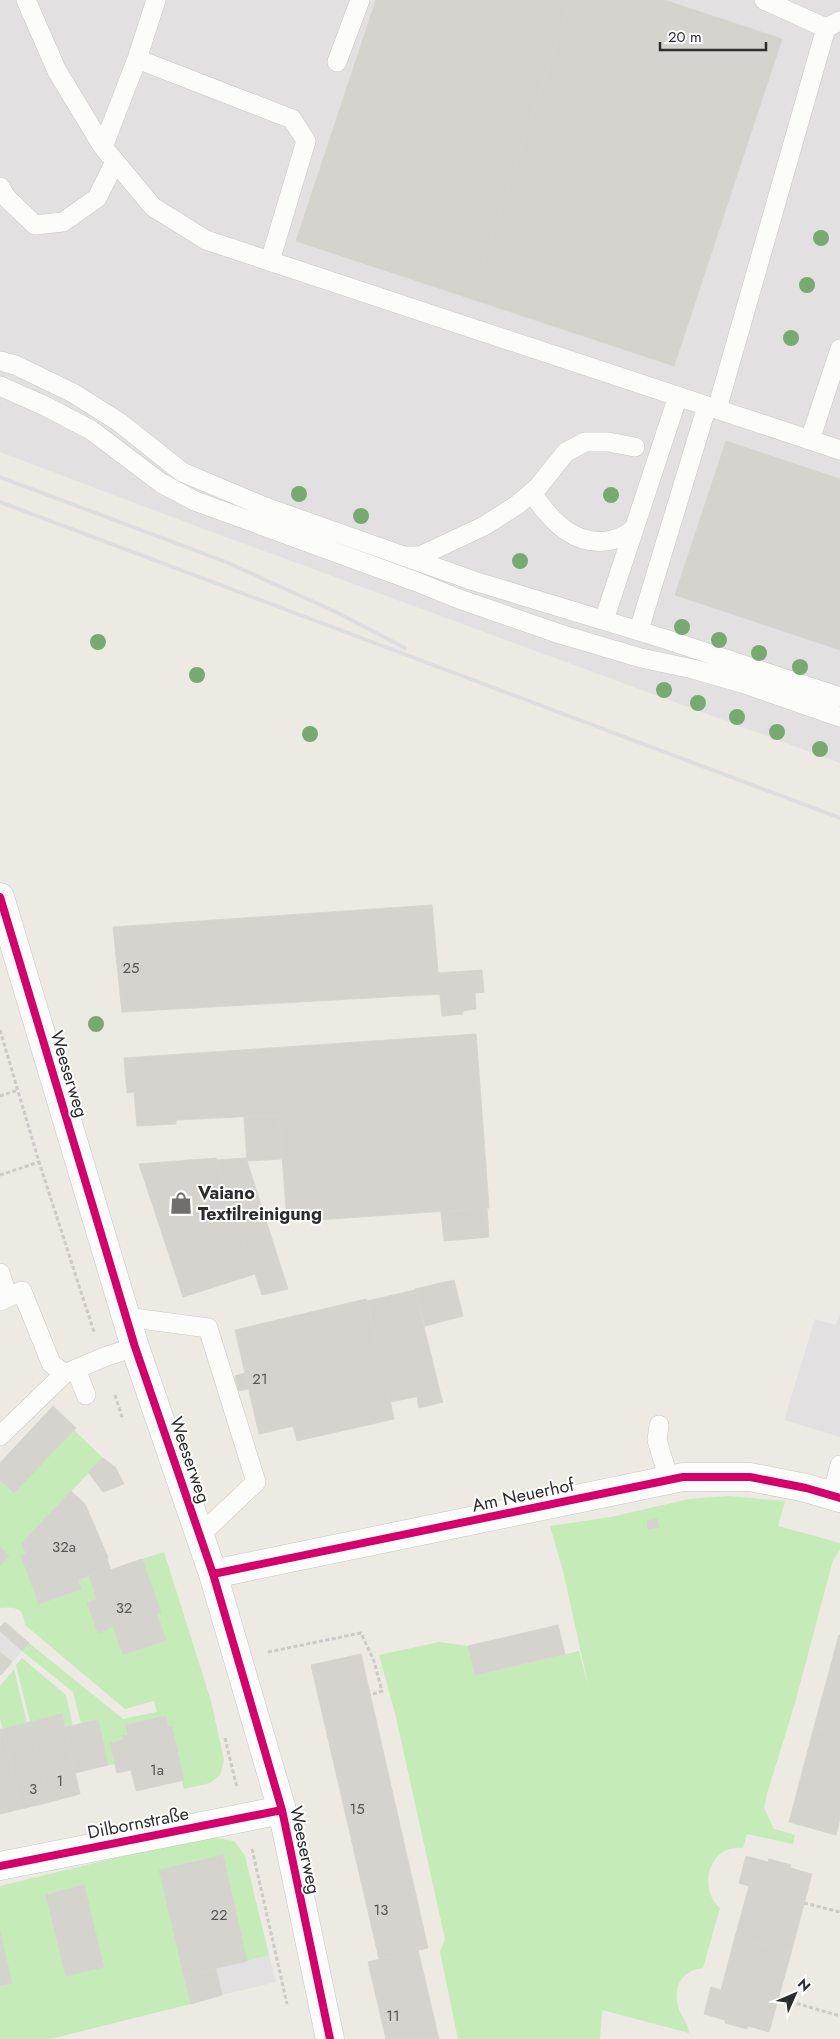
<svg xmlns="http://www.w3.org/2000/svg" width="840" height="2039" viewBox="0 0 840 2039" font-family="Jost,sans-serif">
	<style>
		.industrial { fill: #e3e0e2 }
		.green { fill: #c5ebb9; fill-rule: evenodd }
		.building { fill: #d4d3ce; stroke: #d7d5cf }
		.lines { fill: none; stroke-linecap: round; stroke-linejoin: round }
		.service-casing { stroke: #c9c8c8; stroke-width: 20 }
		.minor-casing { stroke: #c9c8c8; stroke-width: 29 }
		.path { stroke: #cacac9; stroke-width: 3; stroke-dasharray: 4 2.5; stroke-linecap: butt }
		.service { stroke: #fcfcfb; stroke-width: 19 }
		.minor { stroke: #fcfcfb; stroke-width: 28 }
		.rail { stroke: #dedee0; stroke-width: 4 }
		.cycleway-casing { stroke: #fff; stroke-width: 11 }
		.cycleway { stroke: #d6006c; stroke-width: 8 }
		.tree { fill: #77aa71 }
		.labels { text-anchor: middle; stroke-width: 4; stroke-linejoin: round; paint-order: stroke }
		.number-label { font-size: 15px; fill: #585756 }
		.street-label { font-size: 18px; fill: #2d2d2d; stroke: #fff }
		.poi-label { font-size: 18px; font-weight: bold; fill: #2d2d2d; stroke: #fff; text-anchor: start }
	</style>
	<rect width="100%" height="100%" fill="#eceae3"/>
	<path class="industrial" d="M0,0H840V763L196,526L0,452Z
		M840,1314V1437L784,1420L815,1319L836,1325Z
		M0,1631L22,1651L12,1662L0,1652Z
		M269,1955L276,1982L222,1995L216,1969Z"/>
	<path class="green" d="M74,1430L103,1458L22,1543L26,1554L21,1556L40,1604L81,1589L78,1580L89,1576L97,1599L87,1603L98,1633L113,1627L123,1655L165,1640L157,1614L161,1612L142,1559L164,1552L211,1701L224,1760L220,1775L210,1783L184,1789L182,1780H184L172,1726L168,1727L166,1716L123,1736L124,1740L110,1743L115,1764L108,1765L98,1721L81,1724L73,1692L22,1651L29,1643L123,1719L157,1712L154,1701L125,1709L25,1625C23,1607 17,1607 0,1608V1566L9,1556L0,1547V1480L14,1493Z
		M729,1496L785,1501L778,1526L840,1543V1550L833,1560L795,1703L767,1794L764,1808L774,1829L795,1835L793,1844L747,1834L743,1848C708,1843 698,1890 720,1908L703,1968C680,1970 671,1991 680,2012C683,2020 688,2022 689,2033L602,2010L600,2039H458L440,1952L445,1939L395,1713L379,1655L439,1642L468,1646L475,1675L579,1651L589,1689L564,1575L550,1526L611,1517L689,1499Z
		M22,1658L66,1695L73,1726L65,1727L62,1715L30,1722L16,1665Z
		M14,1669L27,1723L3,1729L0,1719V1686Z
		M206,1836L234,1841L245,1856L269,1955L247,1961L223,1855L159,1870L191,2004L50,2039H0V1886ZM84,1886L104,1967L67,1975Z"/>
	<path class="building" d="M376,0H571L472,299L296,241Z
		M571,0H664L782,39L674,366L472,299Z
		M726,441L840,479V650L675,595Z
		M432,905L440,994L122,1012L113,927Z
		M482,970L484,992L475,993L476,1009L463,1011V1014L442,1016L438,973Z
		M476,1034L482,1113L280,1128L279,1115L176,1120V1124L137,1126L134,1092L127,1093L124,1058Z
		M482,1113L489,1208L287,1222L280,1128Z
		M279,1115L282,1159L247,1161L244,1117Z
		M216,1158L255,1274L183,1297L139,1164Z
		M246,1158L288,1289L262,1295L217,1160Z
		M487,1208L489,1237L444,1241L441,1212Z
		M454,1280L463,1316L425,1326L415,1289Z
		M415,1290L440,1392L390,1402L367,1301Z
		M366,1299L391,1404L259,1434L235,1330Z
		M245,1373L248,1389L238,1391L235,1376Z
		M440,1392L443,1402L419,1408L417,1396Z
		M391,1404L394,1419L297,1441L293,1426Z
		M53,1406L76,1428L14,1493L0,1480V1463Z
		M103,1458L116,1468L124,1484L103,1492L88,1472Z
		M71,1491L85,1504L108,1557L107,1559L110,1567L78,1580L81,1589L39,1604L21,1556L26,1554L22,1543Z
		M657,1519L659,1527L648,1529L647,1521Z
		M0,1547L9,1556L0,1566Z
		M142,1559L161,1612L157,1614L166,1640L123,1655L113,1627L98,1633L87,1603L97,1599L89,1576L110,1567V1570Z
		M5,1622L29,1643L22,1651L0,1631V1627Z
		M558,1625L565,1654L475,1675L468,1646Z
		M839,1635H840V1735L814,1727Z
		M0,1652L12,1662L1,1675L0,1674Z
		M361,1654L428,1948L379,1959L311,1665Z
		M62,1714L80,1794L50,1802L30,1722Z
		M166,1716L168,1727L172,1726L184,1780L136,1791L131,1770L117,1773L110,1743L124,1740L123,1736L128,1735L126,1725Z
		M98,1720L108,1765L75,1773L65,1727Z
		M30,1722L50,1802L21,1809L3,1729Z
		M814,1727L840,1735V1819L836,1835L789,1822Z
		M0,1729H3L21,1809L0,1814Z
		M223,1855L247,1961L184,1976L159,1870Z
		M746,1856L768,1862L769,1859L791,1865L790,1868L812,1874L791,1953L735,1937L749,1886L739,1883Z
		M84,1885L104,1967L66,1976L46,1895Z
		M0,1932L12,1983L0,1985Z
		M735,1937L791,1953L769,2032L748,2026L747,2029L725,2023V2020L704,2014L711,1987L721,1990Z
		M418,1950L439,2039H386L368,1962Z
		M216,1969L222,1995L191,2004L184,1976Z"/>
	<g class="lines">
		<defs>
			<path id="service" d="M26,0L57,71L103,147L153,207L206,240L810,440L840,349
				M764,0L826,28
				M137,59L292,119L306,141L270,261
				M337,62L360,0
				M103,147L137,59L156,0
				M0,187L6,197L35,225L63,222L97,198L115,162
				M0,361L15,365L73,393L119,422L182,472L265,507L474,581L665,639L840,697
				M0,386L45,406L91,430L161,483L195,501L417,582L459,599L560,634L641,658L693,669L742,683L840,717
				M717,409L826,28L840,21
				M810,440L840,450
				M532,493C551,521 575,548 612,540C621,538 629,534 635,527
				M405,556H420L484,526L517,505L538,487L566,452L585,442H608L635,447
				M604,620L678,396
				M639,630L707,406
				M0,1273L8,1297
				M0,1301L22,1291L51,1363L64,1374L107,1356L135,1347
				M126,1317L208,1328L256,1482L200,1535
				M76,1369L86,1395
				M659,1425L657,1440L669,1480
				M0,1436L64,1374
				M832,1496L840,1465"/>
			<path id="minor" d="M0,897L135,1347L213,1574L282,1810L330,2039
				M213,1574L683,1477H750L806,1488L840,1498
				M0,1866L282,1810"/>
		</defs>
		<use href="#service" class="service-casing"/>
		<use href="#minor" class="minor-casing"/>
		<path class="path" d="M0,1030L39,1162L94,1332
			M0,1096L18,1090
			M0,1175L39,1162
			M115,1395L123,1420
			M268,1652L361,1633L374,1661L382,1691L370,1695
			M225,1738L237,1788
			M252,1849L287,2004
			M804,1903L840,1912
			M778,1998L840,2016"/>
		<use href="#service" class="service"/>
		<use href="#minor" class="minor"/>
		<path class="rail" d="M0,477L226,562L336,612L405,648
			M0,502L840,818"/>
		<defs>
			<path id="cycleway" d="M0,897L135,1347L213,1574L282,1810L330,2039
				M213,1574L683,1477H750L806,1488L840,1498
				M0,1866L282,1810"/>
		</defs>
		<use href="#cycleway" class="cycleway-casing"/>
		<use href="#cycleway" class="cycleway"/>
	</g>
	<g class="tree">
		<circle cx="821" cy="238" r="8"/>
		<circle cx="807" cy="285" r="8"/>
		<circle cx="791" cy="338" r="8"/>
		<circle cx="299" cy="494" r="8"/>
		<circle cx="611" cy="495" r="8"/>
		<circle cx="361" cy="516" r="8"/>
		<circle cx="520" cy="561" r="8"/>
		<circle cx="682" cy="627" r="8"/>
		<circle cx="719" cy="640" r="8"/>
		<circle cx="98" cy="642" r="8"/>
		<circle cx="759" cy="653" r="8"/>
		<circle cx="800" cy="667" r="8"/>
		<circle cx="197" cy="675" r="8"/>
		<circle cx="664" cy="690" r="8"/>
		<circle cx="698" cy="703" r="8"/>
		<circle cx="737" cy="717" r="8"/>
		<circle cx="777" cy="732" r="8"/>
		<circle cx="310" cy="734" r="8"/>
		<circle cx="820" cy="749" r="8"/>
		<circle cx="96" cy="1024" r="8"/>
	</g>
	<defs>
		<symbol id="shop-bare" viewBox="-9 -9 18 18"><path d="M-5-2.5h2.3a2.7 3.5 0 0 1 5.4 0H5L5.5 6h-11ZM-1.5-2.5h3a1.5 2.3 0 0 0-3 0Z" fill="#706f6d" stroke="#fff" stroke-width="2.5" paint-order="stroke"/></symbol>
	</defs>
	<g fill-rule="evenodd">
		<use href="#shop-bare" x="165" y="1187" width="32" height="32"/>
	</g>
	<g class="labels">
		<g class="number-label">
			<text x="131" y="973">25</text>
			<text x="260" y="1384">21</text>
			<text x="64" y="1552">32a</text>
			<text x="124" y="1613">32</text>
			<text x="157" y="1775">1a</text>
			<text x="60" y="1786">1</text>
			<text x="33" y="1794">3</text>
			<text x="357" y="1814">15</text>
			<text x="381" y="1915">13</text>
			<text x="219" y="1920">22</text>
			<text x="393" y="2021">11</text>
		</g>
		<g class="street-label">
			<text transform="translate(69 1074) rotate(73)" y="6">Weeserweg</text>
			<text transform="translate(190 1460) rotate(71)" y="6">Weeserweg</text>
			<text transform="translate(523 1495) rotate(-12)" y="6">Am Neuerhof</text>
			<text transform="translate(138 1823) rotate(-11)" y="6">Dilbornstraße</text>
			<text transform="translate(305 1850) rotate(78)" y="6">Weeserweg</text>
		</g>
		<g class="poi-label">
			<text x="198" y="1199">Vaiano<tspan x="198" dy="21">Textilreinigung</tspan></text>
		</g>
	</g>
	<g transform="translate(795 1994) rotate(45)" stroke="#ffffff" stroke-width="4" paint-order="stroke">
	<path d="M0-4L9 19L0 12L-9 19Z" fill="#2d2d2d"/>
	<text y="-8" font-size="14" font-weight="bold" text-anchor="middle" fill="#2d2d2d">N</text>
	</g>
	<path d="M660 42v8h106v-8" fill="none" stroke="#2d2d2d" stroke-width="2.5"/>
	<text x="668" y="42" font-size="15" fill="#2d2d2d" stroke="#ffffff" stroke-width="4" paint-order="stroke">20 m</text>
</svg>
